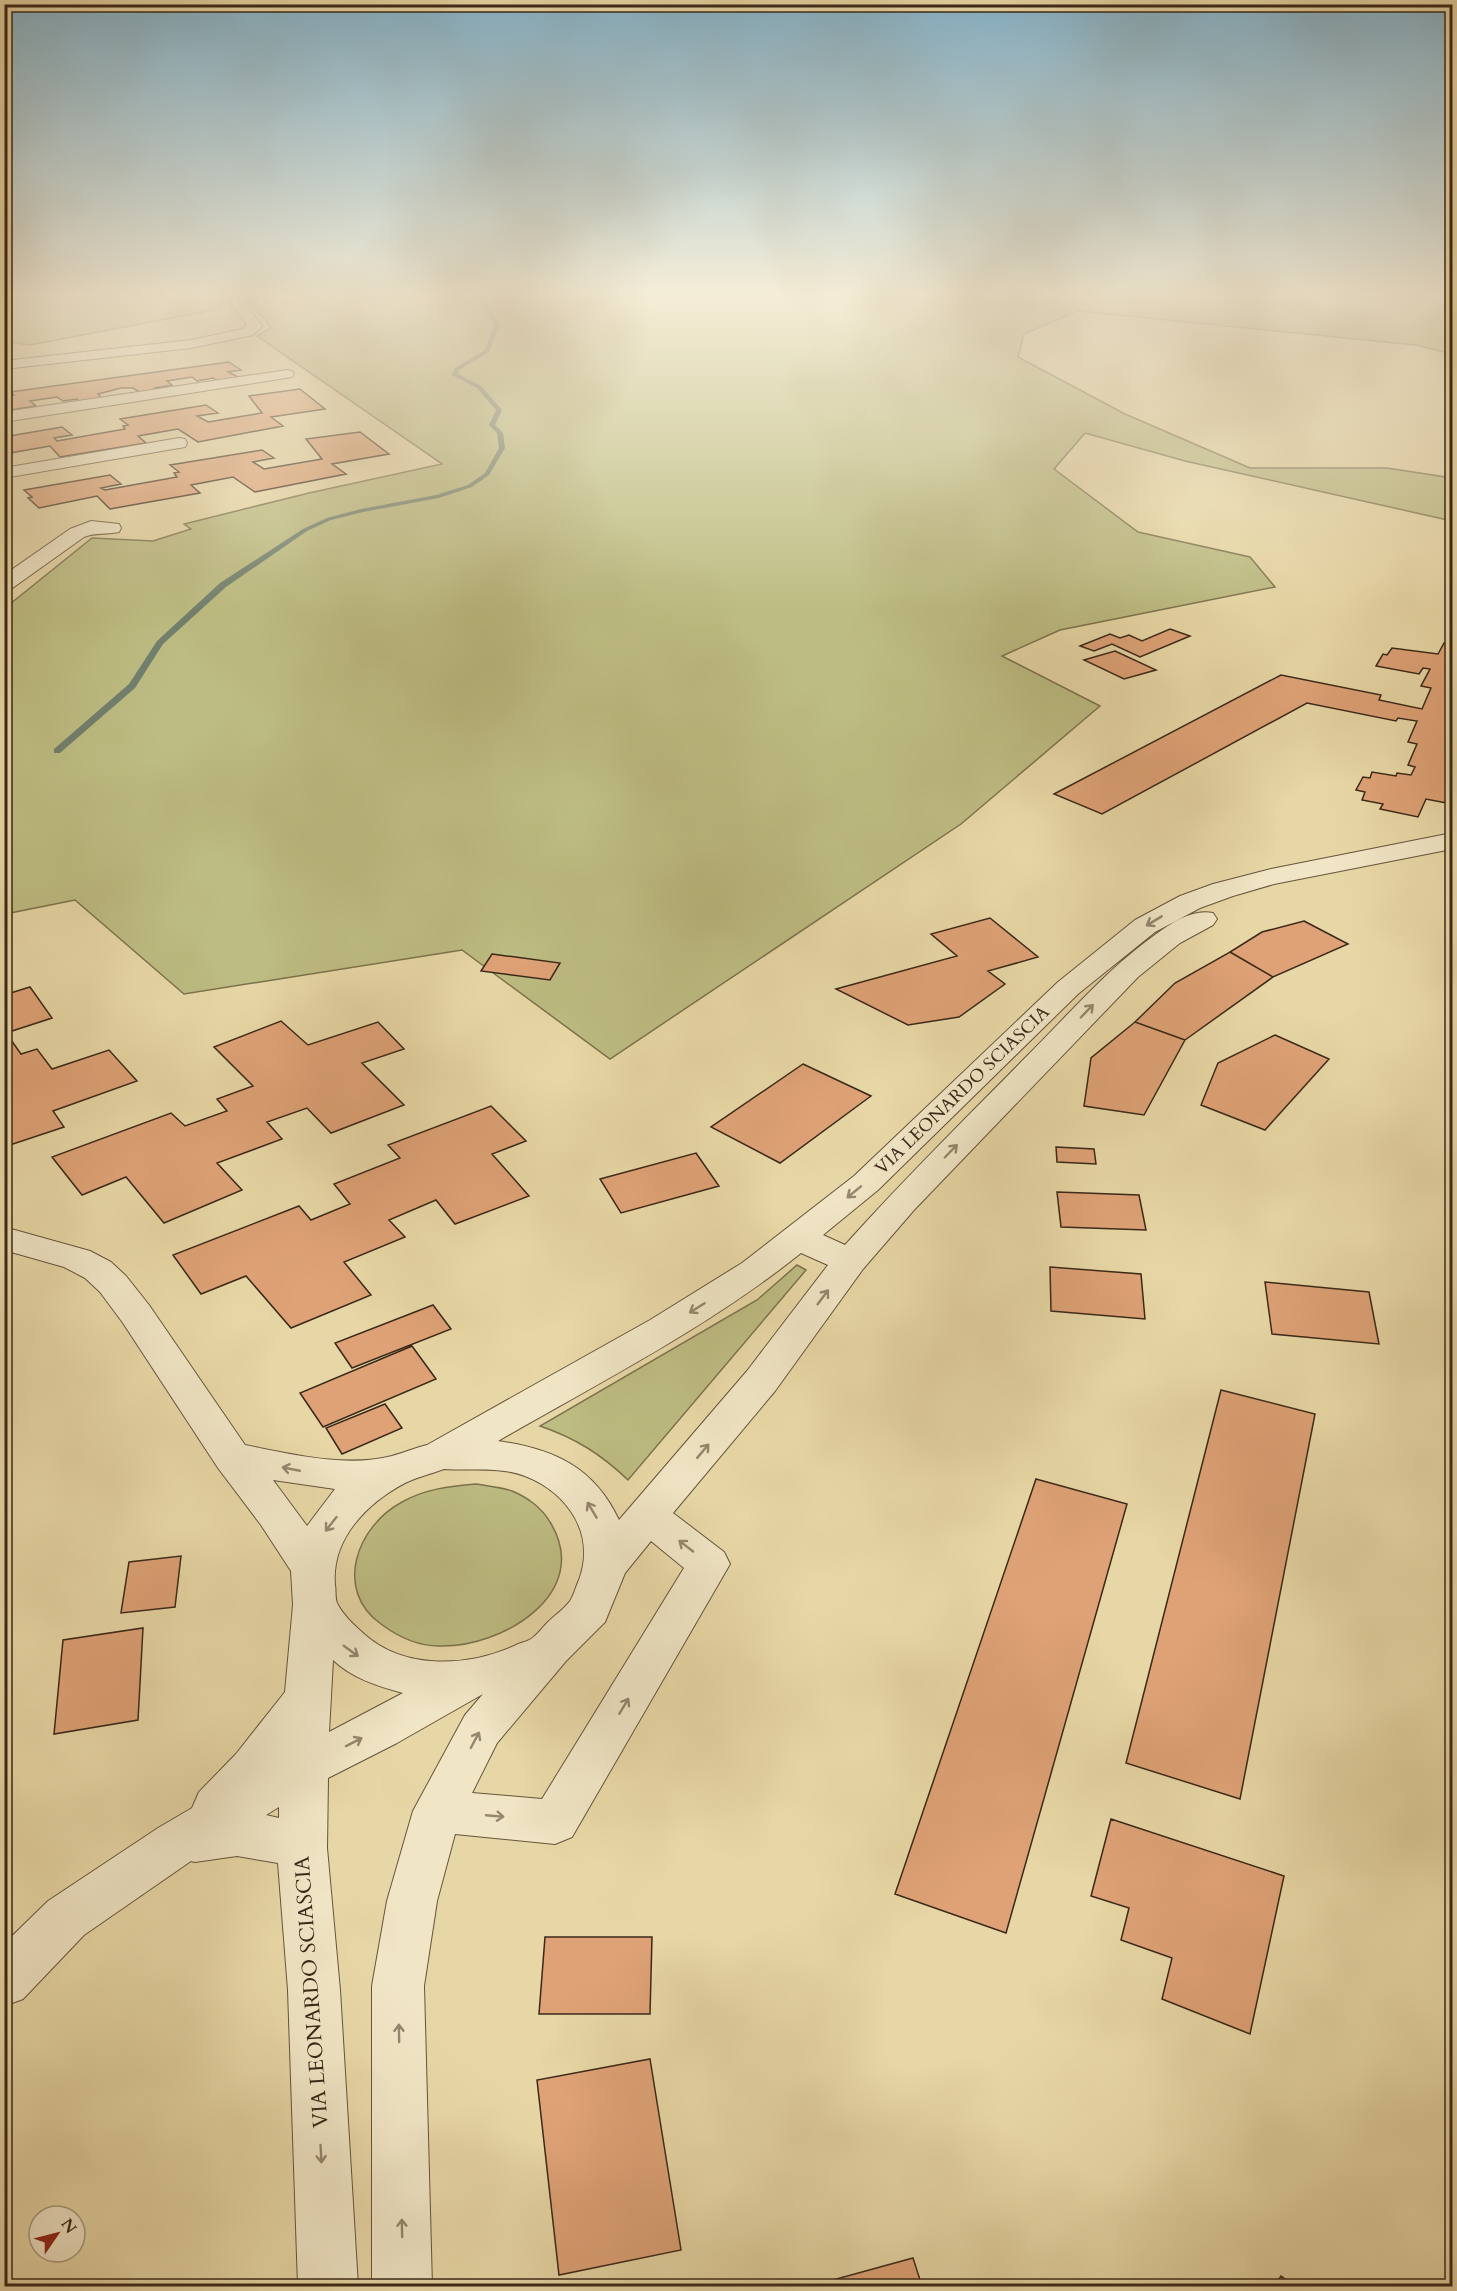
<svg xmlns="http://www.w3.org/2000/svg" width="1457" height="2291" viewBox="0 0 1457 2291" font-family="Cardo,serif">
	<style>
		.green { fill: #bdbc82; stroke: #7c724d; stroke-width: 1.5 }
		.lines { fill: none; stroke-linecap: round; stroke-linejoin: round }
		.stream { fill: #72806e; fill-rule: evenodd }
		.building { fill: #dea276; stroke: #3a2818; stroke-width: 1.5 }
		.minor-casing { stroke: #66543c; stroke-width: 2 }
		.minor { fill: #f0e5c5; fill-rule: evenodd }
		.oneway { stroke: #95866e }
		.labels { text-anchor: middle; stroke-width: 6; stroke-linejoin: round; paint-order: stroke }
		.street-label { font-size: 18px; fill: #3a2818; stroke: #f0e5c5 }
		.near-street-label { font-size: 21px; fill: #3a2818; stroke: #f0e5c5 }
	</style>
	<rect width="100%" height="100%" fill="#e8d7a6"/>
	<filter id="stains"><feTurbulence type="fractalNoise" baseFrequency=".00333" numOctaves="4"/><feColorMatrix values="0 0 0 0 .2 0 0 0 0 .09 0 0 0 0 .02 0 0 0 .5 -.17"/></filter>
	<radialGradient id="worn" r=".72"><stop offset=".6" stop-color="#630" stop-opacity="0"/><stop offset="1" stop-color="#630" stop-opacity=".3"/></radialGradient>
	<path class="green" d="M5,291H225L219,309L30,345L10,342L5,343Z
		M255,291H1452V354L1416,345L1078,311L1024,334L1018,357L1125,414L1250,468H1387L1452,478V521L1185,461L1085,433L1054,469L1138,532L1250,557L1275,587L1060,630L1002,656L1100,706L961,824L610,1059L462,950L184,994L75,900L5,914V608L92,538L153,541L191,529L184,524L309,493L442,464L257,336L271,328C265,316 255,313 249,302Z
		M797,1265L806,1270L628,1480C601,1454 575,1438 540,1426L757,1300Z
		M476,1484C488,1486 501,1487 512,1491C527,1497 542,1508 550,1522C594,1593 502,1648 439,1646C418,1646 397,1636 381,1624C333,1590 357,1526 402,1502C425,1489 450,1486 476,1484Z"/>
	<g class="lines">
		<path class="stream" d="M487,291H493L485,296V303L500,324L489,352L459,370L458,374L481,386L502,410L495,425L503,433L505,448L489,475L472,487L439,498L363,512L331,520L307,531L226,587L163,644L135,688L60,753H54V749L129,684L157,641L220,583L303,529L327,518L361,509L436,495L468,485L485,473L499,448L497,433L489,425L496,410L477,388L452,375L455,368L485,350L494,324L481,303V295Z
			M1436,291H1442L1452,296V299Z"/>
	</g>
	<path class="building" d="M229,362L241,370L228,372L240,378L219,382L213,378L197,381L192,377L167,381L172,385L155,388L159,391L141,393L133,388H121L98,394L103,400L81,403L77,399L63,401L57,397L30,401L36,406L4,411V396L14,395L10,392Z
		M300,389L325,409L271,417L283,426L198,442L178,429L138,436L146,443L60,457L50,446L4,454V437L62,427L72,435L54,438L57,441L125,429L123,426L128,425L120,419L206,405L218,413L197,416L208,422L262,413L249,396Z
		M360,432L389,454L332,464L346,474L255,492L233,477L191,485L200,493L110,509L97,496L39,508L28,498L32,497L24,490L110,475L121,484L101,488L105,490L177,477L174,473L179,472L170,465L262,450L274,458L253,462L264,469L322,459L306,439Z
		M1170,629L1190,636L1140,657L1112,644L1094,651L1080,646L1110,634L1120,638L1129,635L1142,641Z
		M1444,643L1452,645V771L1447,784L1452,785V804L1426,799L1418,817L1380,809L1383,804L1362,800L1365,792L1356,790L1363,777L1370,778L1372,772L1396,776L1397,773L1411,775L1415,767L1408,765L1417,744L1408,742L1417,721L1398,718L1396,721L1307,703L1102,814L1054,794L1281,675L1381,695L1379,700L1422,709L1431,688L1421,686L1430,669L1423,668L1419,674L1376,666L1383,654L1387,655L1392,648L1438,654Z
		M1115,651L1156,670L1124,679L1084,660Z
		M990,918L1038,957L988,971L1005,984L959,1017L908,1025L836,989L957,956L931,934Z
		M1304,921L1348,944L1273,977L1230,952L1262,932Z
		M1230,952L1273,977L1185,1040L1135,1022L1175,983Z
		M492,954L560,963L550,980L481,971Z
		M30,987L52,1018L6,1033L21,1054L37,1049L52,1069L109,1050L137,1081L53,1111L64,1127L4,1147V995Z
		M281,1021L308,1045L378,1022L404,1049L362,1063L404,1105L331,1133L307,1108L267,1122L282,1139L217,1163L242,1190L164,1223L126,1177L82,1195L52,1157L171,1113L185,1126L227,1111L217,1099L253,1086L214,1047Z
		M1135,1022L1185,1040L1144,1115L1084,1106L1091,1058Z
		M1275,1035L1329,1059L1265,1130L1201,1105L1218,1063Z
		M803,1064L871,1096L780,1163L711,1127Z
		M491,1106L526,1141L492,1154L529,1196L455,1224L436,1200L389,1220L405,1237L344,1262L371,1295L291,1328L246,1276L201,1294L173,1255L299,1206L311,1220L350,1204L334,1184L400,1158L388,1145Z
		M1056,1147L1094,1149L1096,1164L1057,1162Z
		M696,1153L719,1186L621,1213L600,1179Z
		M1057,1192L1139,1195L1146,1230L1061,1227Z
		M1050,1267L1141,1274L1145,1319L1051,1311Z
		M1265,1282L1369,1292L1379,1344L1272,1334Z
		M433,1305L451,1329L352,1368L335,1343Z
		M412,1346L436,1379L323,1427L300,1393Z
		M1221,1390L1315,1414L1240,1799L1126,1763Z
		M385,1404L402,1428L342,1454L326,1428Z
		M1036,1479L1127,1504L1006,1933L895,1894Z
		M181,1556L175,1607L121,1613L129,1562Z
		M143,1628L138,1720L54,1734L63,1640Z
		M1111,1819L1284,1876L1250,2034L1162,1999L1172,1958L1121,1940L1129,1908L1091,1896Z
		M545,1937H652L650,2014H539Z
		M650,2059L681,2250L559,2275L537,2080Z
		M913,2258L922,2286H811Z
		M1281,2276L1295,2286H1274Z"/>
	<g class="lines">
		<defs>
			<path id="minor" d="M235,291H247L244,302L262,326L253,335L191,348L4,369V361L191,340L243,329L247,325L230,302Z
				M287,370L292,371L294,374L292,377L4,422V412Z
				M179,438L185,439L187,443L185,447L4,478V468Z
				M91,521L119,524L121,528L119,532C106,535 96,532 84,537L11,589L4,591V575L70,529Z
				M1452,833V849L1274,884L1233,896L1200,908L1155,932L1078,994L878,1190L823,1235L845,1245C904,1179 967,1117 1029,1054C1071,1012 1110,966 1159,932C1174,921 1194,909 1213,913L1217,919L1213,925L1180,943L1138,977L914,1210L863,1269L775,1391L673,1513L724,1552L730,1564L572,1837L555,1844L455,1834L437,1901L424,1986L432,2286H372V1986L387,1901L413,1811L465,1715L483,1694L397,1743L328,1778L327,1848L340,1990L358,2286H298L288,1990L278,1863L237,1856L195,1862L191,1861L84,1935L23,1999L4,2006V1944L48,1901L158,1828L192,1808L199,1792L236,1754L285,1692L293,1605L291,1571L261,1525L218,1468L123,1323L100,1292L85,1278L64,1267L4,1250V1227L90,1251L111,1262L126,1276L149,1305L245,1445C290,1454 346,1468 392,1456C403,1453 415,1448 427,1445L650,1320L742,1263L854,1176L1058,982L1135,920L1180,896L1213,884L1271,869ZM801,1253L828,1265L747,1371L619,1520C594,1467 554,1449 498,1441C600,1382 709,1327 801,1253ZM444,1469C470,1471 499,1466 525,1476C568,1493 596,1534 579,1580C576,1586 574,1595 570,1601C564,1609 554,1616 547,1623C542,1628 537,1635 531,1639C526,1642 519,1643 514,1646C467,1667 404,1670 364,1634C354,1625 343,1615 337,1603C335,1598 336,1590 335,1585C331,1539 367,1503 405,1483C417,1477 431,1474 444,1469ZM273,1480L335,1489L307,1526ZM651,1541L684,1568L542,1799L472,1793L497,1743L566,1661L605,1622L625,1573ZM333,1660C352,1678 377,1686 403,1693L329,1732ZM279,1807V1818L266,1815Z"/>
		</defs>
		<use href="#minor" class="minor-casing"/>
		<use href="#minor" class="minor"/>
	</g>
	<defs><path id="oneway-shaft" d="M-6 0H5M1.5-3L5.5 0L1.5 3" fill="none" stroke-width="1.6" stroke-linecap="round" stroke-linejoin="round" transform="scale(1.5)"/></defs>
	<g class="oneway">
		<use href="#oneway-shaft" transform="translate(1154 921) rotate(149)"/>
		<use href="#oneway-shaft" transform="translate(1087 1011) rotate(-46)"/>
		<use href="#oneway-shaft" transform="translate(951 1151) rotate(-46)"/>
		<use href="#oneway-shaft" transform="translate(854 1192) rotate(141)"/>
		<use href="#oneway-shaft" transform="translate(823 1297) rotate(-53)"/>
		<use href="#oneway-shaft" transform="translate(697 1308) rotate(148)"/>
		<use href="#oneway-shaft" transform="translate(703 1451) rotate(-50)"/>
		<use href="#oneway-shaft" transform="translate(291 1469) rotate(-169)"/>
		<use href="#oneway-shaft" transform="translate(592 1510) rotate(-121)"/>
		<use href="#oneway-shaft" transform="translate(331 1524) rotate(128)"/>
		<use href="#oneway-shaft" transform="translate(686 1546) rotate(-142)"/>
		<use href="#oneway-shaft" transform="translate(351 1651) rotate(36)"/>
		<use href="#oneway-shaft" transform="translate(624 1706) rotate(-59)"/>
		<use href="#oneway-shaft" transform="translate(475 1740) rotate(-62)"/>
		<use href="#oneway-shaft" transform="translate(354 1742) rotate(-27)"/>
		<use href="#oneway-shaft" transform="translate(495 1816) rotate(5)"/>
		<use href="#oneway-shaft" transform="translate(399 2033) rotate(-91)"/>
		<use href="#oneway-shaft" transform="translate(321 2154) rotate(87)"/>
		<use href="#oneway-shaft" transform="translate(402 2228) rotate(-91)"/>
	</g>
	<linearGradient id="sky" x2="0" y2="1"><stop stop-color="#87b6ce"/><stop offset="0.48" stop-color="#f5edd7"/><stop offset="1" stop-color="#f5edd7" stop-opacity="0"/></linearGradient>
	<rect width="1457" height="612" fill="url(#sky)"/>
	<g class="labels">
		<g class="street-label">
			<text transform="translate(962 1090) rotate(-44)" y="6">VIA LEONARDO SCIASCIA</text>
		</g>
		<g class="near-street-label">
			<text transform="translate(311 1992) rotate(-94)" y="7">VIA LEONARDO SCIASCIA</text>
		</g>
	</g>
	<rect width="1457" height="2291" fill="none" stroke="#e8d7a6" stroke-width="24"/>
	<rect x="6" y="6" width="1445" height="2279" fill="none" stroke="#3a2818" stroke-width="3"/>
	<rect x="12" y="12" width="1433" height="2267" fill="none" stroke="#3a2818" stroke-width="1.5"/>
	<g transform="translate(57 2234) rotate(55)"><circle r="28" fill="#f0e5c5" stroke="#a79980" stroke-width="1.5"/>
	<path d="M0-4.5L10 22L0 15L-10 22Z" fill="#8f2418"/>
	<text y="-9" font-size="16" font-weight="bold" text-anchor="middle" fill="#3a2818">N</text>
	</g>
	<rect width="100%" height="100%" filter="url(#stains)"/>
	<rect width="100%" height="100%" fill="url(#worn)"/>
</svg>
